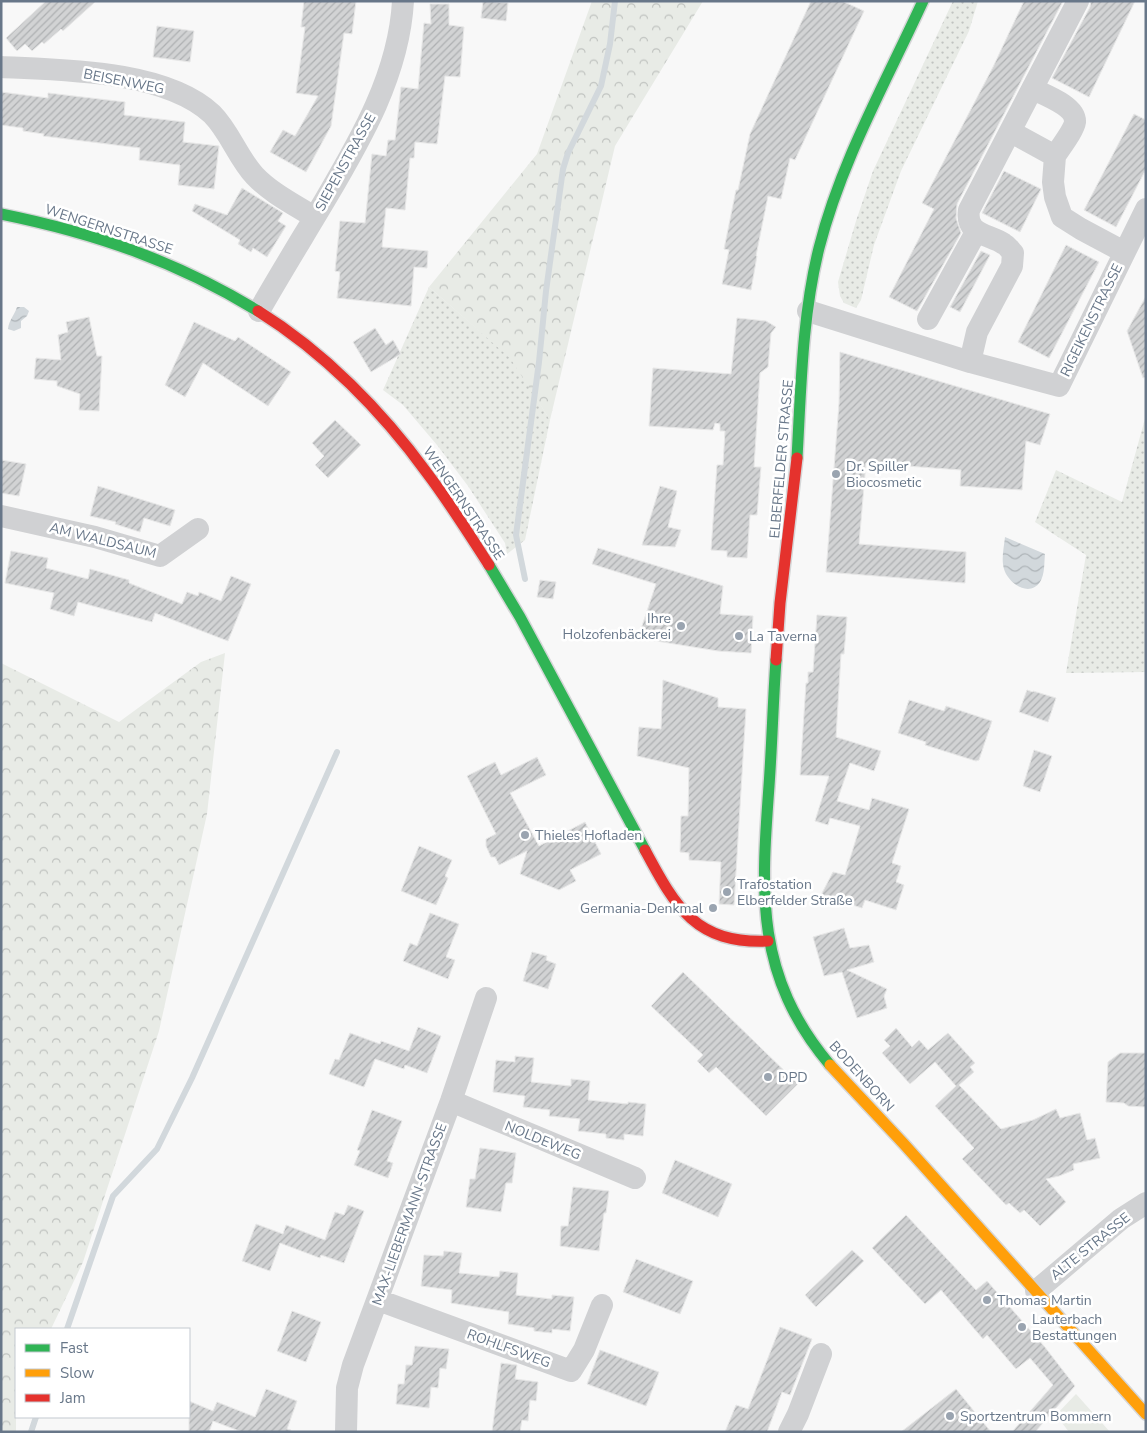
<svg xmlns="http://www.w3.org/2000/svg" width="1147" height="1433" viewBox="0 0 1147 1433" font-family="'Nunito Sans',sans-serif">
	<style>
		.grass { fill: url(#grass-dots) }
		.forest { fill: url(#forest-crowns) }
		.park { fill: #e8ebe6 }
		.water { fill: url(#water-waves) }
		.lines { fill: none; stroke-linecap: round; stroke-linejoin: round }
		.stream { stroke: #d2d8dc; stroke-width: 6 }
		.building { fill: url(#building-hatch); stroke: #e8e8e8 }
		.fast-casing { stroke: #d5d6d7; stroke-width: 14 }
		.slow-casing { stroke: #d5d6d7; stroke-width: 14 }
		.jam-casing { stroke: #d5d6d7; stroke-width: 14 }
		.street { stroke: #d0d1d3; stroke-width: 22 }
		.fast { stroke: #30b455; stroke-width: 11 }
		.slow { stroke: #ff9f0a; stroke-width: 11 }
		.jam { stroke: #e5322d; stroke-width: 11 }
		.poi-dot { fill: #9aa4b0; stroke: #fff; stroke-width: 2 }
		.labels { text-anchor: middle; stroke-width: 5; stroke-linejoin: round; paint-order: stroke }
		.street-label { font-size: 14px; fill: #687789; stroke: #fff }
		.poi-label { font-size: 14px; fill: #687789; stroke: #fff; text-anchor: start }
	</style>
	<defs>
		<pattern id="grass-dots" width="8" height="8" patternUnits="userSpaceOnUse" patternTransform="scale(1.25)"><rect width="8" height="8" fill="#e8ebe6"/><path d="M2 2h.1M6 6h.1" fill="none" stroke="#c0c3c0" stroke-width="1.8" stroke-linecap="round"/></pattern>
		<pattern id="forest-crowns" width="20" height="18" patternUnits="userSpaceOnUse" patternTransform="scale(1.25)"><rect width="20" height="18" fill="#e8ebe6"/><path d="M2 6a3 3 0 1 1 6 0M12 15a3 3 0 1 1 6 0" fill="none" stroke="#c0c3c0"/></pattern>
		<pattern id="water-waves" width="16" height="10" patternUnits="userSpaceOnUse" patternTransform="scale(1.25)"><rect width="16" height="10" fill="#d2d8dc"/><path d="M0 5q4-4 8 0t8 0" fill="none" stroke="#aeb4b8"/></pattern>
		<pattern id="building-hatch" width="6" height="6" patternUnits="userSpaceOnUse" patternTransform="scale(1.25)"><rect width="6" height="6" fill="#d2d3d4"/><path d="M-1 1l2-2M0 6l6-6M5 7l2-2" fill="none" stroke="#aeb0b2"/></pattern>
	</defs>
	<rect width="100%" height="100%" fill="#f8f8f8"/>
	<path class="grass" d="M953,1H978L969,31L901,171L874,245L861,300L856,308L844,303L840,296L838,282L856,221L873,171Z
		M429,287L511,358L550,420L525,540L507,554L505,543L468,486L437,445L403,405L383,390Z
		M1146,415V672L1066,673L1086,555L1035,522L1056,470L1122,502Z"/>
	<path class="forest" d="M592,1H703L615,146L550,420L510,358L429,287L537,154Z
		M225,653L207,814L159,1031L83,1262L51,1329H16V1432H1V663L119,722L201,662Z"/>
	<path class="park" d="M1076,1394L1110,1432H1069L1056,1415Z"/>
	<path class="water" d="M17,307H24L29,311L27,316L21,321V328L14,331L8,329C9,320 14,316 17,307Z
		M1005,537L1045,554C1044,563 1045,574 1040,582C1029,598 1008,583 1004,569C1001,559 1004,547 1005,537Z"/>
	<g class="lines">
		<path class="stream" d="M525,579L516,535L539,362L546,291L563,169L568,153L601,86L610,44L615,1
			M67,1329L113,1196L157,1149L192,1078L337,752
			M31,1432L36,1417"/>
	</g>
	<path class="building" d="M46,1H96L63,31L61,29L44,44L42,42L32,51L25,44L17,51L6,38Z
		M304,1H356L352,34L344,33L331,126L306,172L270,152L283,130L295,136L318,96L296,93L305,27H301Z
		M483,1L508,3L506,21L481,18Z
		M811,1H842L864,11L795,160L790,158L781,199L768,196L756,256H757L751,290L722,284L729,250L724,249L736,190H738L750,134Z
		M1024,1H1063L957,204L956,218L961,233L917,311L889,297L934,209L922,203L993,67Z
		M1091,1H1135L1089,97L1052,78L1090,7Z
		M430,4H449V25L464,27L460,77L445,76L437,144L415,142L414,158H410L405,210L386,208L382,247L428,251L427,268L414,267L411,306L337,298L340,272L335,271L340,221L365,223L372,154L386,156L388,140H395L401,87L418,89L424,23L431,24Z
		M157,26L194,31L190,62L153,57Z
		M1,92L48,98V93L125,102L124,115L185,122L183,142L219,146L214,189L178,185L180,165L139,160L140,148L43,136L44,134L23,131V128L1,125Z
		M1134,114L1146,120V169L1116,227L1084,210Z
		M1004,171L1041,189L1020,232L982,213Z
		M242,188L283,213L278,221L286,226L267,257L253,248L251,252L238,244L240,240L192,211L195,204L227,215Z
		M1066,245L1099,262L1049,358L1018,342Z
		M981,251L990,255L960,312L950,307Z
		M1146,296V377L1143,378L1127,331Z
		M89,317L97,356H102L99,411L79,410L80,394L57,386V381L34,379L36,358L61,360L58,335L68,332L66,322Z
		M737,318L766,321L776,327L771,333L768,367L760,373L754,467H761L757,515H750L747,558L727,557V551L711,550L717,465H723L725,431H720V424L715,423L713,430L649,426L653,368L731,374Z
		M194,322L235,341L238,337L291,372L268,406L203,363L185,397L165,385Z
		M375,328L386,345L393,340L401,354L371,372L353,342Z
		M840,352L1050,414L1040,445L1026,441L1022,490L960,486L961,470L866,463L859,544L966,552L965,583L826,572L839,403Z
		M335,420L361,445L328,478L315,465L324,456L312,443Z
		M1,460L26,464L19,496L1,493Z
		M98,486L175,510L170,526L144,518L140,532L115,524L116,522L90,516Z
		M660,486L677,491L668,527L681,530L675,547L642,545Z
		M598,548L723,586L720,614L753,616L751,653L718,651L638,638L656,584L592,564Z
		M11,551L48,558L46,568L88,579L90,569L129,580V583L182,604L187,592L198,596L199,592L221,601L231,576L251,584L228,641L155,613L152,622L78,602L74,616L50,609L54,593L5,583Z
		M540,580L556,582L553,599L537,597Z
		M817,615L847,617L844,654H841L836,737L881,751L874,771L850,763L837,801L869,810L872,798L909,809L892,863L901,866L896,882L904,885L896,910L865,900L862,908L821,895L833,872L845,875L860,826L830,818L828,825L815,821L829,776L800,775L806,683H808V672H813Z
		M663,680L718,698V707L746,709L734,905L719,904L721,862L689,860V853L680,852L681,816H688L689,768L637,756L639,727L661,729Z
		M1027,690L1033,692V691L1056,698L1048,722L1019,712Z
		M909,700L944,711L946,706L992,721L979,760L976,761L925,745L926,742L898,733Z
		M1034,750L1052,756L1040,792L1023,786Z
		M537,757L546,775L510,793L539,846L585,822L601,854L570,870L576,881L559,890L520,874L527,851L499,865L495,857H491L486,846V839L496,834L467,776L495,762L501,775Z
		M419,846L452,860L445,876L448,878L436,905L401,891Z
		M430,913L459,924L446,957L455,960L448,979L403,961L410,943L417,946Z
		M844,928L850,948L869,945L874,962L847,970L887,989L884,996L887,1008L857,1018L842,972L824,976L813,937Z
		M532,952L547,956L546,960L556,964L548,989L523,981Z
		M683,972L798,1084L766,1116L716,1067L709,1073L697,1061L703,1055L651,1006Z
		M418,1027L441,1036L427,1073L405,1065L404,1069L375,1059L364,1087L329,1074L335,1059L339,1060L350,1033L380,1044L381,1041L409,1051Z
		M896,1028L912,1047L919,1040L928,1050L948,1033L975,1063L970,1067L974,1072L959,1085L1001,1129L1033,1120L1056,1109L1060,1118L1080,1113L1087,1140L1095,1138L1100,1158L1073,1164L1074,1170L1059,1176L1046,1179L1066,1202L1040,1226L1024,1210L1020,1213L1009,1203L1006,1205L962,1159L974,1148L935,1106L956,1086L935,1062L910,1084L882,1053L890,1046L884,1040Z
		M1120,1053H1146V1107L1128,1106L1124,1103L1106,1102L1108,1062Z
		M515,1056L534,1058L531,1082L571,1086V1079L590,1081L588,1100L628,1104V1102L646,1104L643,1136L624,1134V1140L606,1138V1134L578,1131L580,1119L549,1116L550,1110L523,1107L525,1096L493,1092L496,1060L515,1062Z
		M372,1110L402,1121L387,1161L393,1163L388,1178L354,1165L360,1151L357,1150Z
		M480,1148L516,1153L512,1183H506L501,1212L466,1207L470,1179H475Z
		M675,1160L732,1184L718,1217L662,1193Z
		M573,1187L609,1191L606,1213H604L599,1251L560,1246L561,1226H568Z
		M348,1205L364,1211L344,1263L321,1255L320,1258L280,1243L270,1271L242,1261L256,1224L283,1234L286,1225L325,1240L335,1212L344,1215Z
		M906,1215L976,1290L987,1281L1044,1346L1075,1386L1035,1432H1012L1053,1385L1030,1358L1016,1369L987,1335L983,1339L941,1290L925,1304L872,1248Z
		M852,1250L864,1261L816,1307L805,1295Z
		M444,1251L462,1253L459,1273L499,1277L500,1271L518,1273L516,1295L552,1299V1295L574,1297L570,1331L552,1329V1333L534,1331V1328L508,1324L509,1312L451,1303L452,1290L421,1286L424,1255L443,1256Z
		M636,1259L693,1281L680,1314L623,1292Z
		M292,1311L321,1322L306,1362L277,1351Z
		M780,1327L812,1339L790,1395L782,1392L767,1432H725L736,1405L748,1409Z
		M415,1346L449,1349L446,1369L440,1368L438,1388L431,1387L429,1408L396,1404L398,1384H404L406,1365H412Z
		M600,1350L659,1372L646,1406L587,1384Z
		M501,1363L517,1365L515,1379L538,1382L536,1401L530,1400L528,1421L522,1420L520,1432H492Z
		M266,1389L297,1401L287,1429L291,1430L290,1432H242L213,1421L209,1432H189V1401L213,1411L217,1402L255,1417Z
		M956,1389L991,1432H901Z"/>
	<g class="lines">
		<defs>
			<path id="fast" d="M1,214C95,233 176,261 258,311
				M797,458C801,388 802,316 819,248C841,161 886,82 923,1
				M489,565L520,617L645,850
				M776,660C773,702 772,744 769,786C761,894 755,976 830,1065"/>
			<path id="slow" d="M830,1065L903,1143L1146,1414"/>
			<path id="jam" d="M258,311C324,352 382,411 427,473C449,502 469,534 489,565
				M776,660L780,603L797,458
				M645,850C676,908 696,944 768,941"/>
		</defs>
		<use href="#fast" class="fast-casing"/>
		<use href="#slow" class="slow-casing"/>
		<use href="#jam" class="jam-casing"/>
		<path class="street" d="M1,67C63,70 165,70 212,114C230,132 238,158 255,176C271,193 295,205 314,217
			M1011,132L1055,156C1060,148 1074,130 1075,122C1076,106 1045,95 1033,89
			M1055,156L1053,182L1055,197L1062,217L1081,229L1124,252
			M259,311C280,274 303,237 325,200C361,139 399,74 403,1
			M808,311L970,362L1059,386L1146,209
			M928,319L976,232
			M970,362L977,332L1012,266L1013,253C1010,250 1008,246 1004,244C989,234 965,235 969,210L1078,1
			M1,516L95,537L160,556L198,529
			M451,1101L635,1178
			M1036,1291L1121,1219L1146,1203
			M378,1300L571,1371L584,1350L602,1305
			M346,1432L347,1388L353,1365L451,1101L486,998
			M789,1432L798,1414L821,1354"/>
		<use href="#fast" class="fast"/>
		<use href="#slow" class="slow"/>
		<use href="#jam" class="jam"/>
	</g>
	<g class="poi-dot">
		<circle cx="836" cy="474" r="5"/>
		<circle cx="681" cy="626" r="5"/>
		<circle cx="739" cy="636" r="5"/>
		<circle cx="525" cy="835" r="5"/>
		<circle cx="727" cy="892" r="5"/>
		<circle cx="713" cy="908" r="5"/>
		<circle cx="768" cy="1077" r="5"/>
		<circle cx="987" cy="1300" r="5"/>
		<circle cx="1022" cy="1327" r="5"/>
		<circle cx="950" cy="1416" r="5"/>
	</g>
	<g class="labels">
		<g class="street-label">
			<text transform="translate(124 81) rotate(11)" y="5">BEISENWEG</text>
			<text transform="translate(345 162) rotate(-61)" y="5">SIEPENSTRASSE</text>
			<text transform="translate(109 229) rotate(18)" y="5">WENGERNSTRASSE</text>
			<text transform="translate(1091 320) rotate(-64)" y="5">RIGEIKENSTRASSE</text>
			<text transform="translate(781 459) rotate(-85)" y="5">ELBERFELDER STRASSE</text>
			<text transform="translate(464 503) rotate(56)" y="5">WENGERNSTRASSE</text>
			<text transform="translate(103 540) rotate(14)" y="5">AM WALDSAUM</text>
			<text transform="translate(862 1076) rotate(48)" y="5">BODENBORN</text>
			<text transform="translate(543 1140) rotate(22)" y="5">NOLDEWEG</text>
			<text transform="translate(409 1214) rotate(-70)" y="5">MAX-LIEBERMANN-STRASSE</text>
			<text transform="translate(1090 1246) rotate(-39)" y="5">ALTE STRASSE</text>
			<text transform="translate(509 1348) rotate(20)" y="5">ROHLFSWEG</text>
		</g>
		<g class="poi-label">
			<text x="846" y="471">Dr. Spiller<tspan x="846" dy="16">Biocosmetic</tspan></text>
			<text x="671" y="623" text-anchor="end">Ihre<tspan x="671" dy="16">Holzofenbäckerei</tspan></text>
			<text x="749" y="641">La Taverna</text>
			<text x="535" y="840">Thieles Hofladen</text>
			<text x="737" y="889">Trafostation<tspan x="737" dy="16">Elberfelder Straße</tspan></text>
			<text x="703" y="913" text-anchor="end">Germania-Denkmal</text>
			<text x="778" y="1082">DPD</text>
			<text x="997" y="1305">Thomas Martin</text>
			<text x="1032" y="1324">Lauterbach<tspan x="1032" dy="16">Bestattungen</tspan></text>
			<text x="960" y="1421">Sportzentrum Bommern</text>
		</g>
	</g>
	<rect width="1147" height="1433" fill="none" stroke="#687789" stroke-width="5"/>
	<rect x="15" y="1328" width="175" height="90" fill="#ffffff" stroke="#c3c9d0"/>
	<rect x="25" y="1344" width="25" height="8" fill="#30b455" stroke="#c3c9d0"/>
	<text x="60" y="1353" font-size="15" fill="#687789">Fast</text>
	<rect x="25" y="1369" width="25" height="8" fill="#ff9f0a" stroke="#c3c9d0"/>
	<text x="60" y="1378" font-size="15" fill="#687789">Slow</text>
	<rect x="25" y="1394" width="25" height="8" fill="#e5322d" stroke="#c3c9d0"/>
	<text x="60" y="1403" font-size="15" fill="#687789">Jam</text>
</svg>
